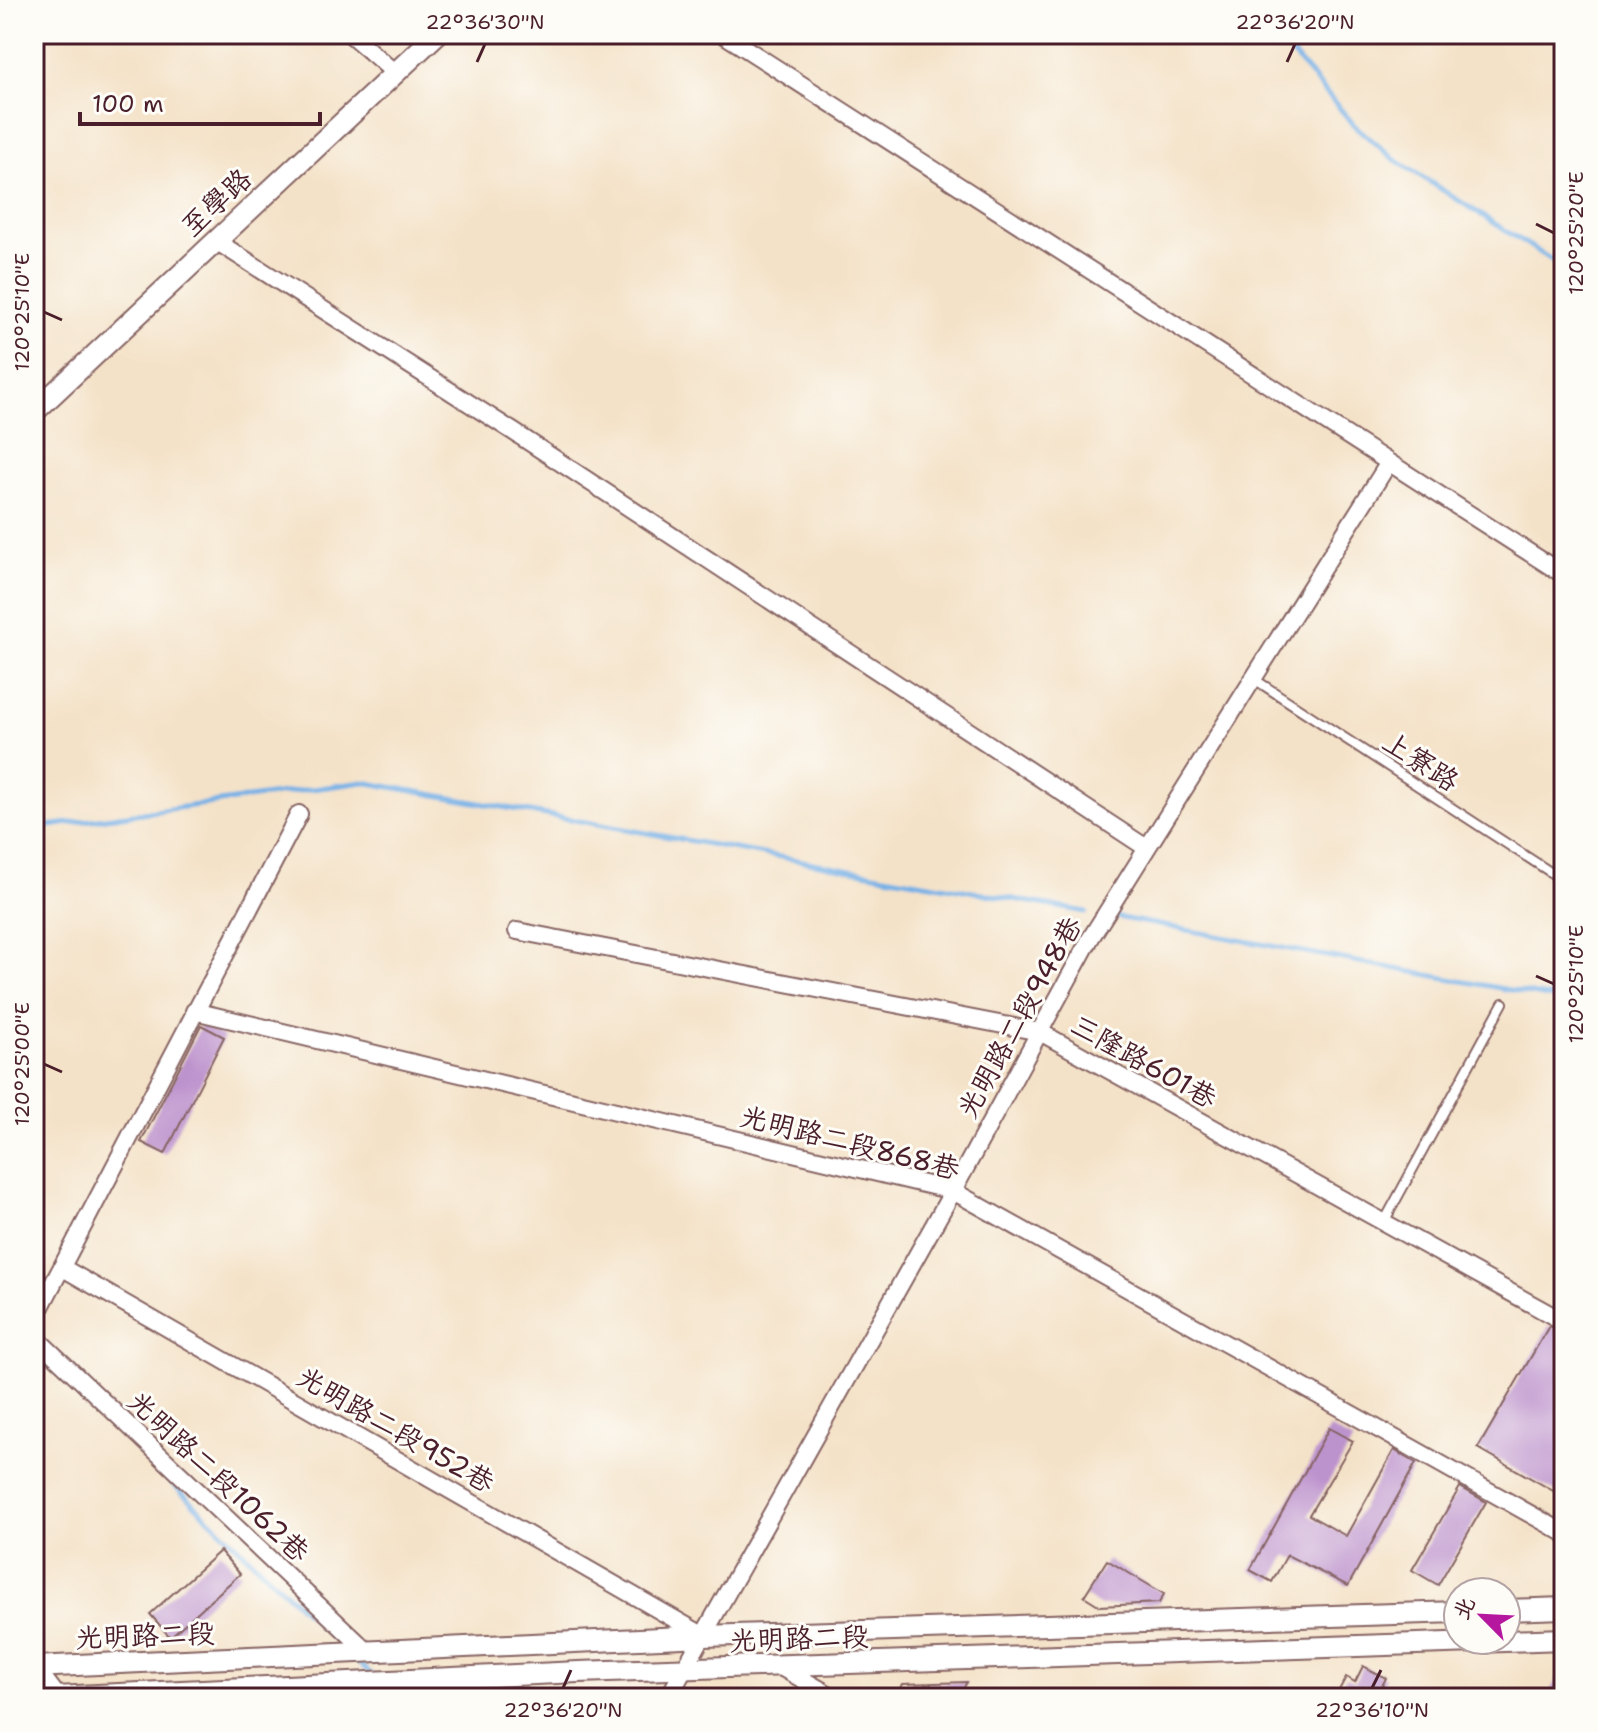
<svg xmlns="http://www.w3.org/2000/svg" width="1598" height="1732" viewBox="0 0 1598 1732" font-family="'Shantell Sans','LXGW WenKai TC',sans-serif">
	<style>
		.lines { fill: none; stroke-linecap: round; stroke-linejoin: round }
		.stream { stroke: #76b0e6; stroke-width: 5 }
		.building { fill: #bd93cd }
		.service-casing { stroke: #866362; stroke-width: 12 }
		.minor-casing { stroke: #866362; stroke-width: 20 }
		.tertiary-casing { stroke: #866362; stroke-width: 24 }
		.service { stroke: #fff; stroke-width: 8 }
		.minor { stroke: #fff; stroke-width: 16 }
		.tertiary { stroke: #fff; stroke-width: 20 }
		.ticks { fill: none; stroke: #4a1f2b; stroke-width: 3 }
		.labels { text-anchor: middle; stroke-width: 6; stroke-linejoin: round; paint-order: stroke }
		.street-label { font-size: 28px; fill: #4a1f2b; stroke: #fdfcf7 }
		.neatline { fill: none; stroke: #4a1f2b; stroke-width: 3 }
		.ticks-label { font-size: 20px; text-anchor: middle; fill: #4a1f2b }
	</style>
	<rect width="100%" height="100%" fill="#fdfcf7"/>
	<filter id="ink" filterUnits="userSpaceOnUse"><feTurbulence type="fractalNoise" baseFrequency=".0125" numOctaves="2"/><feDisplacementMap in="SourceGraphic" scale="16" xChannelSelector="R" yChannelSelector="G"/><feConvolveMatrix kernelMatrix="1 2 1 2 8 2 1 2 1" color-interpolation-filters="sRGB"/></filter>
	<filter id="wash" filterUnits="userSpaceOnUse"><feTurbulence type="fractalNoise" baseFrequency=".006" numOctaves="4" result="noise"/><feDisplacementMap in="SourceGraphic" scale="32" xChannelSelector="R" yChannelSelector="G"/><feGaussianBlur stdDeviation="1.8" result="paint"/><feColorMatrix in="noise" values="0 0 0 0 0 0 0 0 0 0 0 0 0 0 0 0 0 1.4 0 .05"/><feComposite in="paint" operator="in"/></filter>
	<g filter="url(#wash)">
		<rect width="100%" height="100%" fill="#f4e2c8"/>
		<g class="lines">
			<path class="stream" d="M1275,34L1355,126L1394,159L1564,268
				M34,828L363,782L1086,912
				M1116,917L1564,1000
				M34,1350L341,1646
				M354,1658L373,1676
				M386,1688L397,1698"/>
		</g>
		<g id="blocks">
			<path class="building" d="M201,1025L224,1037L165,1154L141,1142Z
				M1549,1326L1564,1333V1497L1478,1448Z
				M1329,1428L1353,1441L1309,1515L1346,1536L1394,1450L1416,1463L1348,1586L1287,1555L1272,1582L1250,1570Z
				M1460,1487L1486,1502L1438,1585L1412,1570Z
				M220,1551L240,1574L170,1637L150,1614Z
				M1107,1560L1164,1594L1159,1603L1100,1606L1084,1596Z
				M1363,1666L1386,1678L1376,1698H1350L1338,1692L1346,1677L1355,1682Z
				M1564,1667V1698H1546Z
				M967,1682L958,1698H896L903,1684Z"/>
		</g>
	</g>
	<g filter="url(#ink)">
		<use href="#blocks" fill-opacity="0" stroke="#866362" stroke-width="2"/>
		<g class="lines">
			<defs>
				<path id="service" d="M1254,679L1564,881
					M1384,1222L1503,1003"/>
				<path id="minor" d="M350,34L395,73
					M723,34L1564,575
					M216,241L514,432L1145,847
					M517,931L1040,1032L1564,1322
					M194,1011L953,1191L1564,1533
					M63,1268L704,1636
					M34,1320L299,814
					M34,1336L369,1653
					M34,1665L59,1698
					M779,1666L835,1698
					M392,1679L412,1698
					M668,1698L953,1191L1090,939L1388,464"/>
				<path id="tertiary" d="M34,412L437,34
					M1506,1610L1564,1608
					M34,1667L704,1636L1458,1612
					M35,1698L578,1672L1564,1639"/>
			</defs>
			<use href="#service" class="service-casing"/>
			<use href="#minor" class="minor-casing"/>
			<use href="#tertiary" class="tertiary-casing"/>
			<use href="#service" class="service"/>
			<use href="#minor" class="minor"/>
			<use href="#tertiary" class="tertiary"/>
		</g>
	</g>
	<path class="ticks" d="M477,62L485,44M1287,62L1295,44M1536,224L1554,233M44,312L62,320M1536,976L1554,984M44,1064L62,1072M563,1688L571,1670M1372,1688L1381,1670"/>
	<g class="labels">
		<g class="street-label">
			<text transform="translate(216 202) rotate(-43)" y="10">至學路</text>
			<text transform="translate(1421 761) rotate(33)" y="10">上寮路</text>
			<text transform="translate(1019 1017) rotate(-61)" y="10">光明路二段948巷</text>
			<text transform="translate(1144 1061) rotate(29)" y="10">三隆路601巷</text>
			<text transform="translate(850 1142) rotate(14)" y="10">光明路二段868巷</text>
			<text transform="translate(396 1429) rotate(30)" y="10">光明路二段952巷</text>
			<text transform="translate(219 1476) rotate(43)" y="10">光明路二段1062巷</text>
			<text transform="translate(145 1635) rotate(-2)" y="10">光明路二段</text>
			<text transform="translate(799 1638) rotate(-2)" y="10">光明路二段</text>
		</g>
	</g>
	<rect width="1598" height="1732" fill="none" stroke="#fdfcf7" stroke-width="88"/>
	<g transform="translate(1482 1616) rotate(294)"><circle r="38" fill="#fdfcf7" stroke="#b5a4a5" stroke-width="2"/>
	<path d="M0-6L14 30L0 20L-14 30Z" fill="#b5179e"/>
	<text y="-12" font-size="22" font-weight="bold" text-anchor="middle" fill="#4a1f2b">北</text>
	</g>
	<path d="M80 112v12h240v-12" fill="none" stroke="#4a1f2b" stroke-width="4"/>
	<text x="92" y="112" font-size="24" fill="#4a1f2b" stroke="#fdfcf7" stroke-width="6" paint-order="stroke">100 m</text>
	<rect x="44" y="44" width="1510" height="1644" class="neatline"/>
	<g class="ticks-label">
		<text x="485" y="29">22°36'30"N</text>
		<text x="1295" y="29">22°36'20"N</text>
		<text transform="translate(1576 233) rotate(-90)" y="7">120°25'20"E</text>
		<text transform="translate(22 312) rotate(-90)" y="7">120°25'10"E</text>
		<text transform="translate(1576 984) rotate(-90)" y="7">120°25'10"E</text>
		<text transform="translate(22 1064) rotate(-90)" y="7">120°25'00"E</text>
		<text x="563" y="1717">22°36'20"N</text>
		<text x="1372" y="1717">22°36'10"N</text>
	</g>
</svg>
